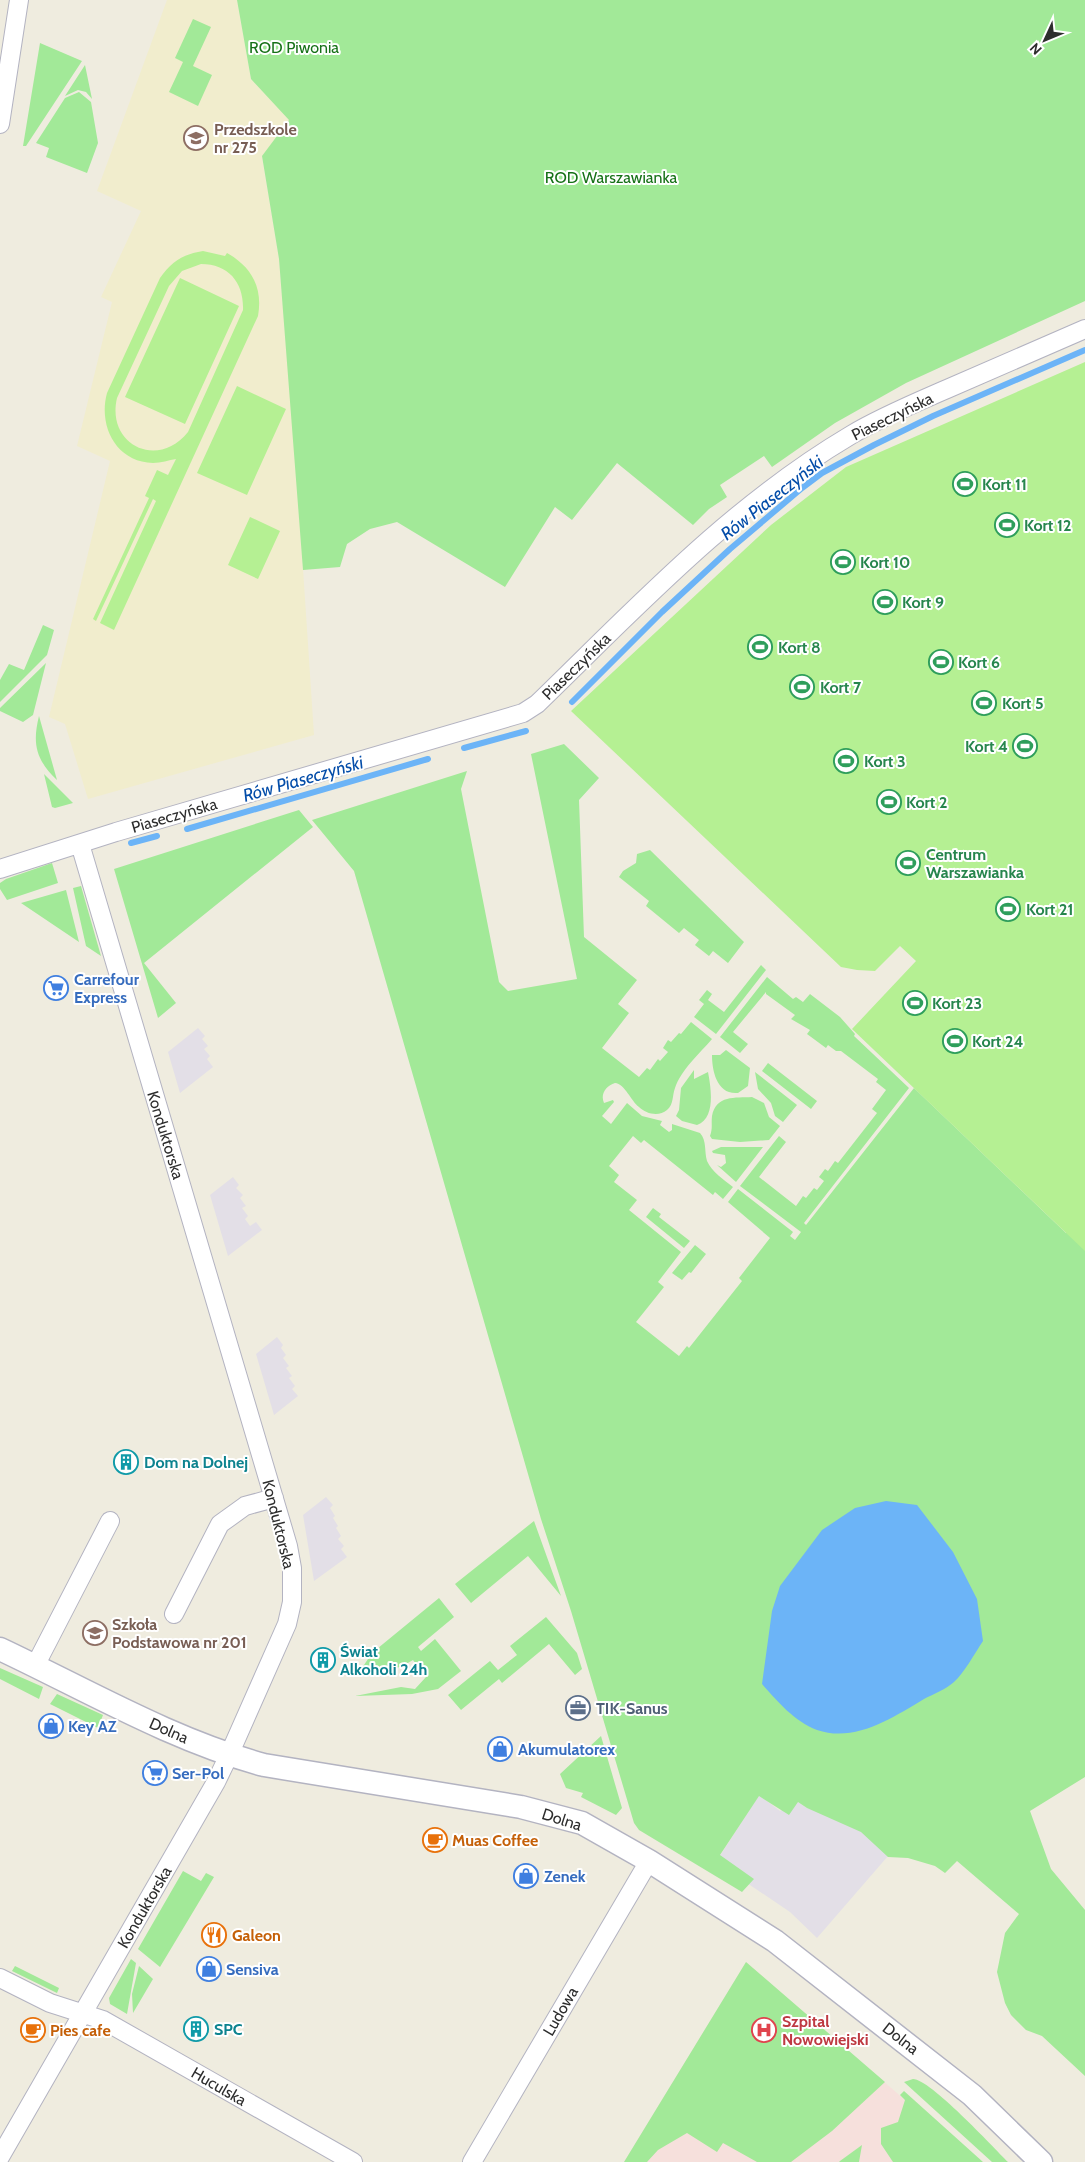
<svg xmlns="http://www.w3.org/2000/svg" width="1085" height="2162" viewBox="0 0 1085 2162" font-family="Cabin,sans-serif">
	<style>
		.industrial { fill: #e3dfe7 }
		.education { fill: #f1edcd }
		.medical { fill: #f6e0dc }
		.green { fill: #a2e998 }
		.pitch { fill: #b5f093; fill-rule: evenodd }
		.water { fill: #6cb4f7 }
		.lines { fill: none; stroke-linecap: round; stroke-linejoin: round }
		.stream { stroke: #6cb4f7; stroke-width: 6 }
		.minor-casing { stroke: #b3b3c1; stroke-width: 20 }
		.tertiary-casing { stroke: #b3b3c1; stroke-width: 25 }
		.minor { stroke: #fff; stroke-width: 18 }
		.tertiary { stroke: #fff; stroke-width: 22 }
		.labels { text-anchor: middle; stroke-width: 4; stroke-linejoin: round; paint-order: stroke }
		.park-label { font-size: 16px; fill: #167117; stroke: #fff }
		.education-label { font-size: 16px; font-weight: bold; fill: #785e54; stroke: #fff; text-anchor: start }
		.street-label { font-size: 16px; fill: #2d2d2d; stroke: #fff }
		.leisure-label { font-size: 16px; font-weight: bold; fill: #27864d; stroke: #fff; text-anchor: start }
		.shop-label { font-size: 16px; font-weight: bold; fill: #366cbe; stroke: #fff; text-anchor: start }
		.culture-label { font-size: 16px; font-weight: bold; fill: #0d838f; stroke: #fff; text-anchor: start }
		.service-label { font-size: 16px; font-weight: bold; fill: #4e5e75; stroke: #fff; text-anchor: start }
		.food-label { font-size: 16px; font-weight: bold; fill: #c56008; stroke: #fff; text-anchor: start }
		.health-label { font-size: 16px; font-weight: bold; fill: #be3a42; stroke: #fff; text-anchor: start }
		.water-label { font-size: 18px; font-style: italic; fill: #044da9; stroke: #fff }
	</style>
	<rect width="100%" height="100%" fill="#efecdf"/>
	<path class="industrial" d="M198,1028L205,1036L202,1039L208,1046L204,1049L210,1056L207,1059L213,1067L180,1093L168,1052Z
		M233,1177L239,1185L236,1188L243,1195L240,1198L246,1206L242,1208L248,1216L245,1219L250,1226L256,1222L262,1230L228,1256L210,1195Z
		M277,1337L283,1345L281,1348L286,1355L283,1358L289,1366L286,1368L292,1376L289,1378L295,1386L292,1389L298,1396L274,1415L256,1354Z
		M326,1497L333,1505L330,1508L335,1516L333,1518L338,1526L336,1528L341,1536L338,1539L344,1546L341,1549L347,1557L314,1581L303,1515Z
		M759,1795L780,1811L798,1802L807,1808L914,1826L817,1938L790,1912L716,1862Z"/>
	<path class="education" d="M167,0H237L251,79L290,120L262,157L279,259L297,478L314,735L88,799L65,724L49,717L110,461L77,446L112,302L101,297L141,211L97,191Z"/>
	<path class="medical" d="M746,1962L905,2100L979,2162H624Z"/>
	<path class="green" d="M237,0H1085V301L906,383L835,423L772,467L764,456L720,485L727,497L709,509L693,525L617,463L572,520L555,507L505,587L397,522L370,529L347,544L340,567L303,570L279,259L262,156L289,120L251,79Z
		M193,19L211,27L193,66L212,75L198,106L169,92L183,62L175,58Z
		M40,43L82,61L26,146H23Z
		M85,65L92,99L86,92L78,90L65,96Z
		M79,92L91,102L98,143L87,173L46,157L49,148L36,143L65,98Z
		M43,625L54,630L47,655L0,702V680L9,664L24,670Z
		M46,663L33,715L23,722L0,711V708Z
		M39,716L57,780C36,760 32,744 39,716Z
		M564,744L599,778L579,800L584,937L637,980L618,1004L629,1013L602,1048L639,1077L647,1068L650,1070L658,1059L660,1061L668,1052L663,1048L668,1040L671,1042L679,1033L681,1034L691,1022L712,1039C700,1053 681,1070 675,1088C672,1096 674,1104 667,1110C659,1117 646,1114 639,1107C631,1101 625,1084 615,1083C606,1086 600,1094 604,1103L613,1100L614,1102L602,1116L611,1124L627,1103L642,1116L662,1121L660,1125L669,1132L672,1130V1124L700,1133C707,1141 704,1151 707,1161C712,1172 724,1180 733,1187L723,1199L715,1192L713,1195L644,1140L641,1143L633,1136L609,1166L619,1175L614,1182L637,1200L629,1210L681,1252L658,1282L664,1287L636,1322L679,1356L687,1346L689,1348L742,1281L739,1278L770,1238L728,1202L738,1189L793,1232L790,1236L795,1240L801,1232L740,1186L779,1136L786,1142L759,1177L796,1206L803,1196L806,1198L814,1188L817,1190L824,1181L819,1177L825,1169L828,1171L835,1161L838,1163L877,1113L872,1109L886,1090L876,1082L878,1079L841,1051H836L828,1045L826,1048L807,1034L810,1030L791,1019L795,1015L766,994V992L733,1032L748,1044L740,1053L720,1037L767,977L793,999L796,997L803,1002L810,994L840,1017L855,1034L854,1036L909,1088L804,1223L806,1225L914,1088L1066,1233L1085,1221V1777L1030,1811L1051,1869L1085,1910V2076L1042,2036L1026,2030L1011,2015L1005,2003L997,1972L1005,1933L1019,1914L957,1861L945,1873L935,1866L908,1858L888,1857L861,1832L807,1808L798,1802L789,1815L759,1796L720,1855L754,1879L742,1892L639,1830L634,1823L571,1611L541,1519L354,871L312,820L467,771L461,789L499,982L508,991L577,979L531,754Z
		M44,774L73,803L55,808L52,807Z
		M299,810L313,827L144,963L176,1003L158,1018L114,869Z
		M650,850L744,942L728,963L713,951L709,956L695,945L699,940L684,928L679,933L646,906L649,901L619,877L623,871L636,863L637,854Z
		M52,863L58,883L7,900L0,889V883L6,879Z
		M81,886L101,956L86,946L73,888Z
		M66,890L79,942L21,903Z
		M761,965L766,970L716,1034L694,1017L704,1004L699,1000L707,990L712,994L708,1000L724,1012Z
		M726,1050L750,1068L748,1086L738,1093C717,1095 712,1071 712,1055H720Z
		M768,1063L817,1101L811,1109L762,1071Z
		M694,1070V1079L708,1072C711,1088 716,1118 697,1125L682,1121L676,1116L679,1110L681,1088Z
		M755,1072L797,1105L783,1122L775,1116L771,1103L758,1089Z
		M752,1097L764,1103L769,1117L780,1126L769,1140L740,1142L712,1139L710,1136C713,1127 711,1125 712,1116C716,1095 735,1098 752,1097Z
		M721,1147H763L736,1182L717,1165L721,1167L726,1163L725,1155L713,1153L712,1151Z
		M653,1208L661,1214L659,1217L690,1241L684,1248L646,1217Z
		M695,1245L706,1254L691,1273L689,1272L682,1280L672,1273Z
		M534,1521L561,1596L528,1556L471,1603L455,1584Z
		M439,1598L454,1617L418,1647L421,1651L435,1639L461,1671L438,1689L412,1694L355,1696L401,1687L415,1689L426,1677L413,1660C394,1672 371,1676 349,1676L364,1665L372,1653Z
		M546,1617L577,1653L582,1669L575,1675L549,1644L502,1683L499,1679L461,1710L448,1695L490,1661L498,1670L517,1655L510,1646Z
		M0,1668L43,1687L39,1699L0,1679Z
		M57,1694L103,1715L98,1728L50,1704Z
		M601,1736L622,1808L616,1815L581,1797L583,1793L566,1788L560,1774Z
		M183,1871L201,1881L206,1873L214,1877L160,1967L138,1949Z
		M131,1959L136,1963L127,2014L110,2004L109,1998Z
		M746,1962L885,2082L832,2131L791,2162H757L723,2143L717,2152L687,2133L658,2150L647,2162H624Z
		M15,1966L59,1988L57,1993L12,1971Z
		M139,1966L153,1979L133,2013L132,1994Z
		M913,2079C930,2079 993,2147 1008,2162H992L904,2082Z
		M904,2091L983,2162H893L881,2144V2128L898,2122L905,2100L900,2095Z
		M862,2145L859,2162H839L840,2161Z"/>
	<path class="pitch" d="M203,251L225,256L227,253C252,267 263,288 258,316L114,630L100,623L156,501L153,499L96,621L93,619L149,498L145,496L157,470L168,475L176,459C169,460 161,463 153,463C116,462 98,426 107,393L160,278C171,262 183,254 203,251ZM201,264C229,264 244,283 243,310L188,432C158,470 106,445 117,398L169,286L182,271Z
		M180,278L239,306L185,424L125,397Z
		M1085,362V1251L852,1029L916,961L900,946L875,971L857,970L841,967L571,711L771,525L846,467Z
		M237,386L286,409L247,495L197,473Z
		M250,517L280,531L258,579L228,565Z"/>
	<path class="water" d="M886,1501L917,1505L953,1552L977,1599L983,1641C975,1653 964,1673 954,1682C946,1689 934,1694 924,1699C892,1718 855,1743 817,1730C794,1721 778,1702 762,1684L772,1611L780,1586L822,1530L855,1508Z"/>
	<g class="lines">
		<path class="stream" d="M572,702L662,612L730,549L802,488L822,473L874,445L933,416L1085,350
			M464,748L526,731
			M187,829L428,759
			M131,843L157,836"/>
		<defs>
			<path id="minor" d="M0,124L19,0
				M0,869L116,832L523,713L537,704C636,608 731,506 851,435C881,417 915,403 947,389C993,369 1039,349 1085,329
				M174,1614L220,1524L245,1506L274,1498
				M35,1666L110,1521
				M0,1978L50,2003L103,2020L353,2162
				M0,2157L216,1782L229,1755L287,1624L292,1602V1568L288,1546L80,844
				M472,2162L649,1861"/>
			<path id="tertiary" d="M0,1649C87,1690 172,1740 264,1765L521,1807L582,1823L649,1861L775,1941L972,2095L1041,2162"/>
		</defs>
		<use href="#minor" class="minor-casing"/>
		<use href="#tertiary" class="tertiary-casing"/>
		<use href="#minor" class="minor"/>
		<use href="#tertiary" class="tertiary"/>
	</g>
	<defs>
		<symbol id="school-ring" viewBox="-11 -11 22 22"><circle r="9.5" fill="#fff" stroke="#8d6e63" stroke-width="1.5"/><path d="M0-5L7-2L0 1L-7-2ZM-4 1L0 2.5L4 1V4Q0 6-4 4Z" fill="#8d6e63"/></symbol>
		<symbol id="stadium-ring" viewBox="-11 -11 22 22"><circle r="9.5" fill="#fff" stroke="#2e9e5b" stroke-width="1.5"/><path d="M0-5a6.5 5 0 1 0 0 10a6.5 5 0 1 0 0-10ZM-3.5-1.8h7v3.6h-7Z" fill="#2e9e5b"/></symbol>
		<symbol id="supermarket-ring" viewBox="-11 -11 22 22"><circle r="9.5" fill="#fff" stroke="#3f7fe0" stroke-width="1.5"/><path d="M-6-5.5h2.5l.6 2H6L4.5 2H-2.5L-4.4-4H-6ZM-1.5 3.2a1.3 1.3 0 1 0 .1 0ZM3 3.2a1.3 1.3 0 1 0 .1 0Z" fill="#3f7fe0"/></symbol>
		<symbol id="building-ring" viewBox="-11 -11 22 22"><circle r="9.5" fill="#fff" stroke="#0f9aa8" stroke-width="1.5"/><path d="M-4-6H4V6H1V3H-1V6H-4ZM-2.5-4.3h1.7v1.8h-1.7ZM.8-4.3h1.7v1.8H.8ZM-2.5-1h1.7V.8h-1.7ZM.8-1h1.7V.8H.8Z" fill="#0f9aa8"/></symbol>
		<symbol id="office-ring" viewBox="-11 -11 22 22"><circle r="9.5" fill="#fff" stroke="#5c6f8a" stroke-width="1.5"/><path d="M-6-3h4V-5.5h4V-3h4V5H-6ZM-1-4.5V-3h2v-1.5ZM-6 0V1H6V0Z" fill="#5c6f8a"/></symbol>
		<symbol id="shop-ring" viewBox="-11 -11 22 22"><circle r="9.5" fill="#fff" stroke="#3f7fe0" stroke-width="1.5"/><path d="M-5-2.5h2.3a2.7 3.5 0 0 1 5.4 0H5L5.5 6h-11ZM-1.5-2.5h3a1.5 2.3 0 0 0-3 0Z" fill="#3f7fe0"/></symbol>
		<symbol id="cafe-ring" viewBox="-11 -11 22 22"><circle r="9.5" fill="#fff" stroke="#e8710a" stroke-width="1.5"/><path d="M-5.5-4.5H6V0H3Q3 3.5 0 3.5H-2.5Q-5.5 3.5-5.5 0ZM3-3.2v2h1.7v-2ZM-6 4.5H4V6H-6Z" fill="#e8710a"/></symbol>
		<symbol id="restaurant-ring" viewBox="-11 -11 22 22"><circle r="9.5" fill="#fff" stroke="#e8710a" stroke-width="1.5"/><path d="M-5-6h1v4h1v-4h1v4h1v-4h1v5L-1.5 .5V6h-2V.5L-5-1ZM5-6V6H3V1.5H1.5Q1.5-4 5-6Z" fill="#e8710a"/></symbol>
		<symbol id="hospital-ring" viewBox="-11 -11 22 22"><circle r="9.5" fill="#fff" stroke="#e0444e" stroke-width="1.5"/><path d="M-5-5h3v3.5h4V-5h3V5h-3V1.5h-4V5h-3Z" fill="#e0444e"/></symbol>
	</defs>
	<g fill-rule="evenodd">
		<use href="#school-ring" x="182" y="124" width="28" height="28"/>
		<use href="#stadium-ring" x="951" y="470" width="28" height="28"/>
		<use href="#stadium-ring" x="993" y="511" width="28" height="28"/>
		<use href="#stadium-ring" x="829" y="548" width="28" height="28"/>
		<use href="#stadium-ring" x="871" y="588" width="28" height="28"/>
		<use href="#stadium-ring" x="746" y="633" width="28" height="28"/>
		<use href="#stadium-ring" x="927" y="648" width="28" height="28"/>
		<use href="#stadium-ring" x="788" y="673" width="28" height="28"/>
		<use href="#stadium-ring" x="970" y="689" width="28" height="28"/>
		<use href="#stadium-ring" x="1011" y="732" width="28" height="28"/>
		<use href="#stadium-ring" x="832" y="747" width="28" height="28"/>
		<use href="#stadium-ring" x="875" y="788" width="28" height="28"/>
		<use href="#stadium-ring" x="894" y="849" width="28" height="28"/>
		<use href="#stadium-ring" x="994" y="895" width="28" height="28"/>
		<use href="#supermarket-ring" x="42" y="974" width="28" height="28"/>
		<use href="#stadium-ring" x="901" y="989" width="28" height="28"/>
		<use href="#stadium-ring" x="941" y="1027" width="28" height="28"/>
		<use href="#building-ring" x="112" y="1448" width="28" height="28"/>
		<use href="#school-ring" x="81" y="1619" width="28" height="28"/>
		<use href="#building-ring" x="309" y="1646" width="28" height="28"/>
		<use href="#office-ring" x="564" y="1694" width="28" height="28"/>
		<use href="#shop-ring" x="37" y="1712" width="28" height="28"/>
		<use href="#shop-ring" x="486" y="1735" width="28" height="28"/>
		<use href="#supermarket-ring" x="141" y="1759" width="28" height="28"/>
		<use href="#cafe-ring" x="421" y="1826" width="28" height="28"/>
		<use href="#shop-ring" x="512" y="1862" width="28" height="28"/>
		<use href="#restaurant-ring" x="200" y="1921" width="28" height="28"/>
		<use href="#shop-ring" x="195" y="1955" width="28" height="28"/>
		<use href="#building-ring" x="182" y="2015" width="28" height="28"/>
		<use href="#cafe-ring" x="19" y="2016" width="28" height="28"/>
		<use href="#hospital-ring" x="750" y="2016" width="28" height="28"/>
	</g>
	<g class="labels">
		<g class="park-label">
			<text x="294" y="53">ROD Piwonia</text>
			<text x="611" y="183">ROD Warszawianka</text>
		</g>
		<g class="education-label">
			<text x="214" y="135">Przedszkole<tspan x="214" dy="18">nr 275</tspan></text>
			<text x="112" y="1630">Szkoła<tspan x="112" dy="18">Podstawowa nr 201</tspan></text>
		</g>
		<g class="street-label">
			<text transform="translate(892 416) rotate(-26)" y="6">Piaseczyńska</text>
			<text transform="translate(576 666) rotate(-44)" y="6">Piaseczyńska</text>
			<text transform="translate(174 815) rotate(-16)" y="6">Piaseczyńska</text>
			<text transform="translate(166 1135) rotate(73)" y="6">Konduktorska</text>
			<text transform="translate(279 1524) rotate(76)" y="6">Konduktorska</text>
			<text transform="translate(169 1730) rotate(24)" y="6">Dolna</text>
			<text transform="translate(562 1819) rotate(18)" y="6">Dolna</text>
			<text transform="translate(144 1907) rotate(-60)" y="6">Konduktorska</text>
			<text transform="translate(560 2011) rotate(-60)" y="6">Ludowa</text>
			<text transform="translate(901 2038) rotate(38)" y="6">Dolna</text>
			<text transform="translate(219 2086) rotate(30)" y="6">Huculska</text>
		</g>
		<g class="leisure-label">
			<text x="982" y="490">Kort 11</text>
			<text x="1024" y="531">Kort 12</text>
			<text x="860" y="568">Kort 10</text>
			<text x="902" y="608">Kort 9</text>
			<text x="778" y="653">Kort 8</text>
			<text x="958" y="668">Kort 6</text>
			<text x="820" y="693">Kort 7</text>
			<text x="1002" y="709">Kort 5</text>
			<text x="1008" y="752" text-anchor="end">Kort 4</text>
			<text x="864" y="767">Kort 3</text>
			<text x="906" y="808">Kort 2</text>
			<text x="926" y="860">Centrum<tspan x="926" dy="18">Warszawianka</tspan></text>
			<text x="1026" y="915">Kort 21</text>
			<text x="932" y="1009">Kort 23</text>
			<text x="972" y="1047">Kort 24</text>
		</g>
		<g class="shop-label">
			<text x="74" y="985">Carrefour<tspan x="74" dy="18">Express</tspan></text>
			<text x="68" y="1732">Key AZ</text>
			<text x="518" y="1755">Akumulatorex</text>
			<text x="172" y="1779">Ser-Pol</text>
			<text x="544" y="1882">Zenek</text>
			<text x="226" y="1975">Sensiva</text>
		</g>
		<g class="culture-label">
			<text x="144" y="1468">Dom na Dolnej</text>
			<text x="340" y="1657">Świat<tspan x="340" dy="18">Alkoholi 24h</tspan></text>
			<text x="214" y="2035">SPC</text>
		</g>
		<g class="service-label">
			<text x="596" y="1714">TIK-Sanus</text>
		</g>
		<g class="food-label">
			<text x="452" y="1846">Muas Coffee</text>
			<text x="232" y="1941">Galeon</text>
			<text x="50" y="2036">Pies cafe</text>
		</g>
		<g class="health-label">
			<text x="782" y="2027">Szpital<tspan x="782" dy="18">Nowowiejski</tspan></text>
		</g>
		<g class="water-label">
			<text transform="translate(772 498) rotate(-38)" y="6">Rów Piaseczyński</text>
			<text transform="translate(303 779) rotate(-16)" y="6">Rów Piaseczyński</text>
		</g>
	</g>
	<g transform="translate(1045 40) rotate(226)" stroke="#ffffff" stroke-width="4" paint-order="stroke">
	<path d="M0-4L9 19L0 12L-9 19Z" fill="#2d2d2d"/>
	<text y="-8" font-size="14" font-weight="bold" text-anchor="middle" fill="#2d2d2d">N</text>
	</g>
</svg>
